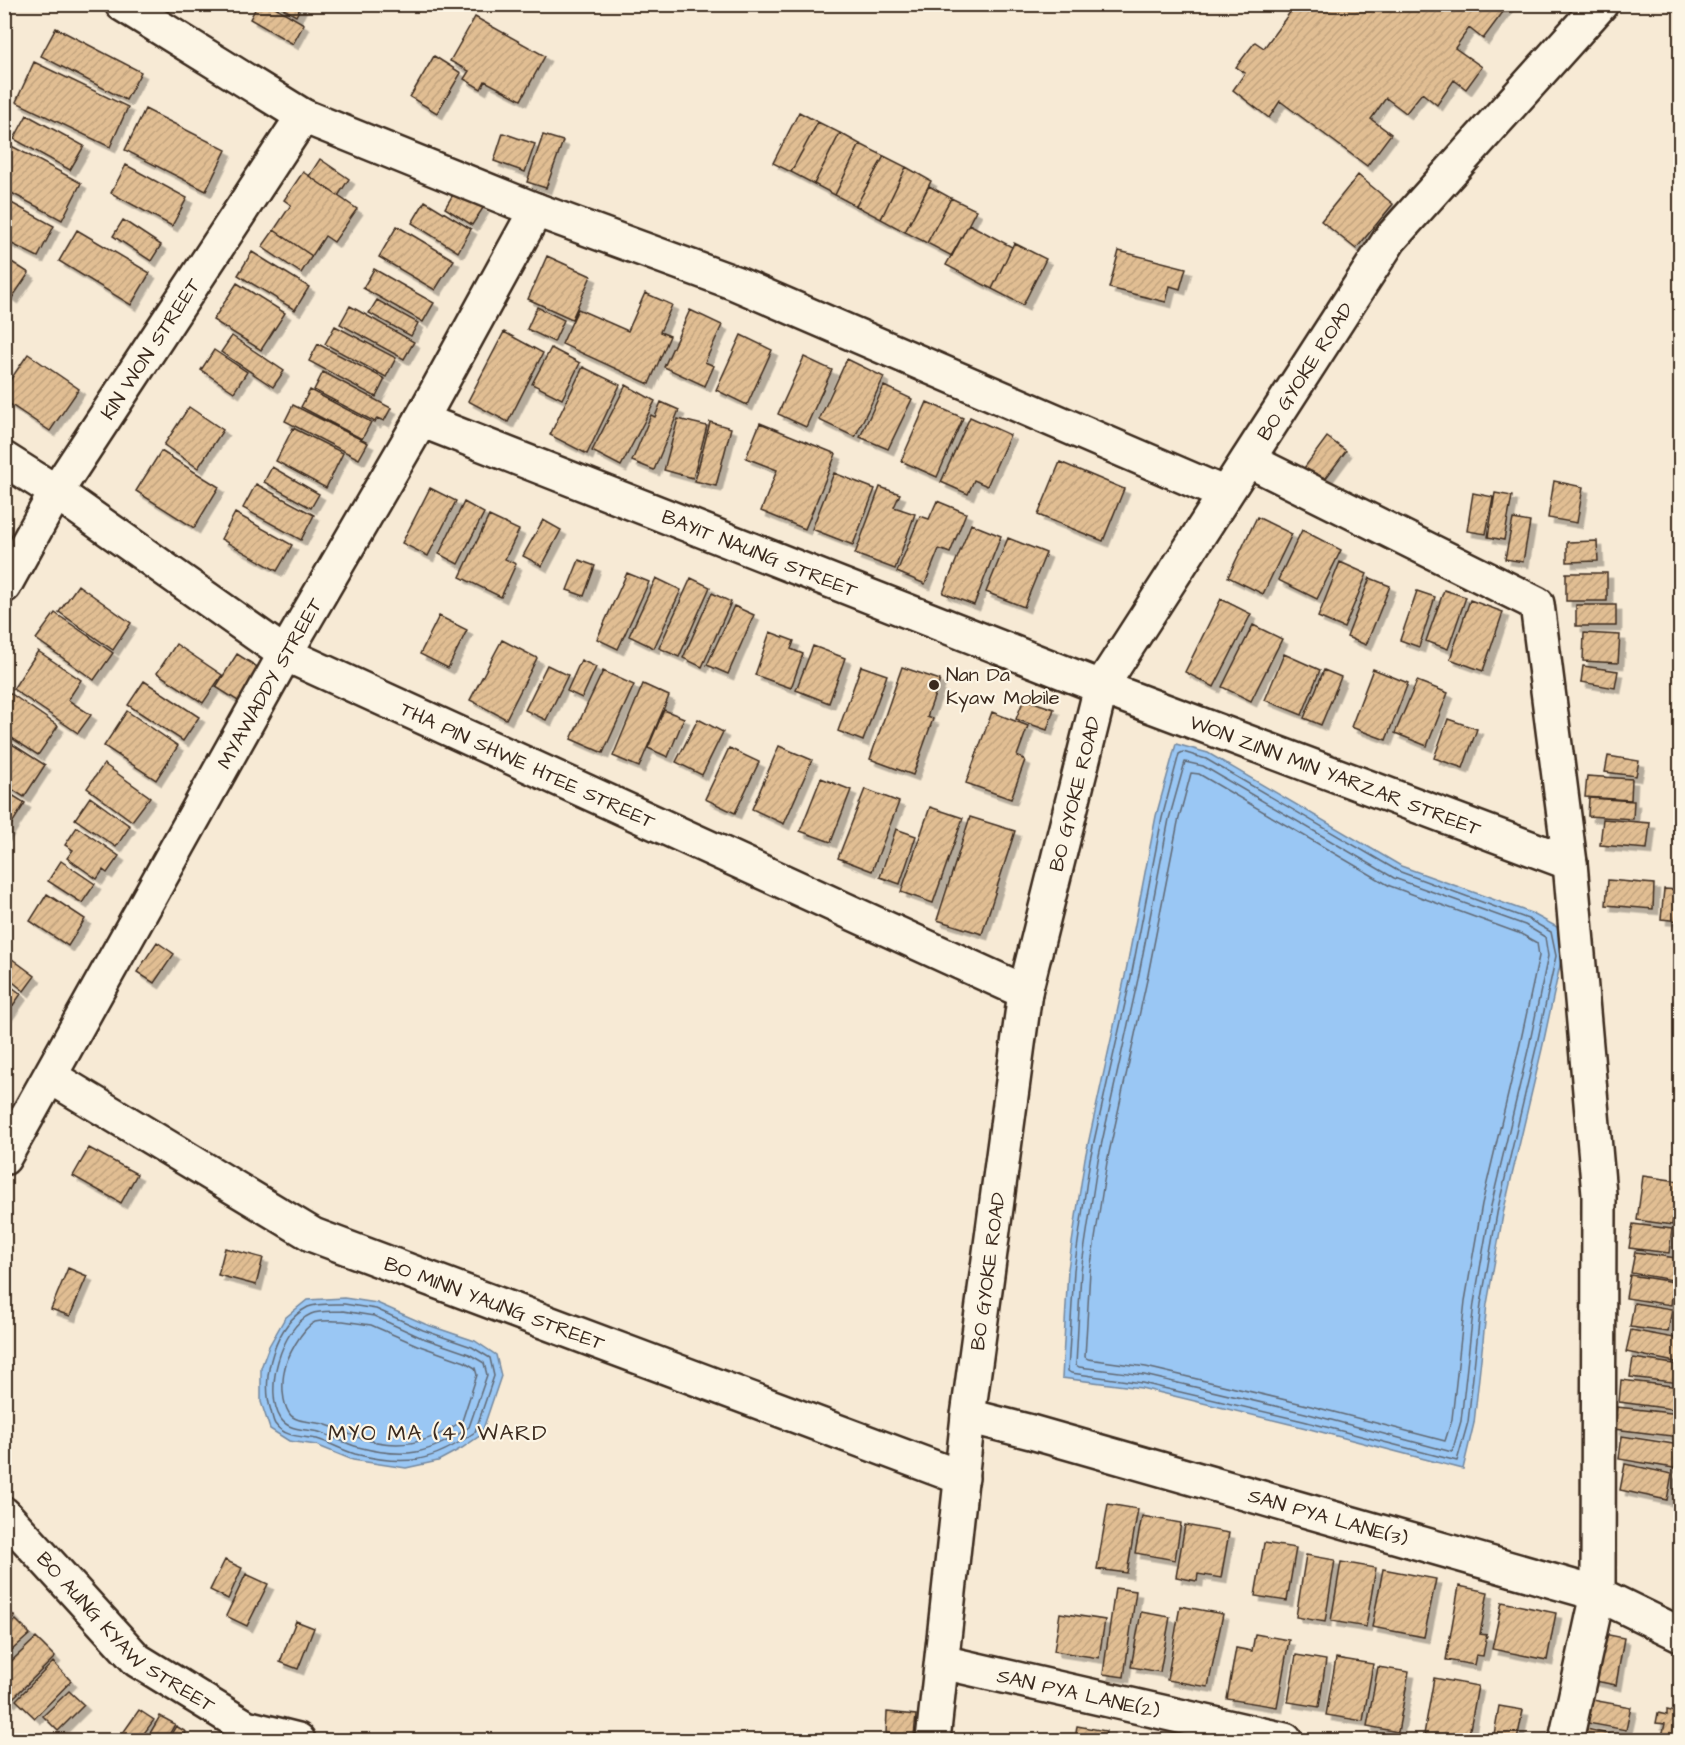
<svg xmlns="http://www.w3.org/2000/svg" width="1685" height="1745" viewBox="0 0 1685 1745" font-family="'Architects Daughter',sans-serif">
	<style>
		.water { fill: #9ac7f4; stroke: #74889e; stroke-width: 1.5 }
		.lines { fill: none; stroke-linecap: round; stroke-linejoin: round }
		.shore { stroke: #616974; stroke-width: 1.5 }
		.building { fill: url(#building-hatch); stroke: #3b2a1e; stroke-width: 1.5; filter: url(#shadow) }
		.minor-casing { stroke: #3b2a1e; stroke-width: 38 }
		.minor { stroke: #fcf5e5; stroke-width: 33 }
		.poi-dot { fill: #3b2a1e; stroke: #fcf5e5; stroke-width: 2 }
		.labels { text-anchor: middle; stroke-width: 4.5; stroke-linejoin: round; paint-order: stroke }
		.street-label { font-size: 20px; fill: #3b2a1e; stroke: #fcf5e5 }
		.poi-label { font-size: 20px; fill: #3b2a1e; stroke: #fcf5e5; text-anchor: start }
		.quarter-label { font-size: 22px; letter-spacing: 1.5px; fill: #3b2a1e; stroke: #fcf5e5 }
	</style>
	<defs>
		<pattern id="building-hatch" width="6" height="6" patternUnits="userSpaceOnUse" patternTransform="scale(1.5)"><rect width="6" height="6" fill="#e1be93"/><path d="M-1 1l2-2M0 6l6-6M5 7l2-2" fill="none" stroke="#c2a37e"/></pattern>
		<filter id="shadow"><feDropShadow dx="5.5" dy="5.5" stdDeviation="0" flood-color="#0004"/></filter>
	</defs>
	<rect width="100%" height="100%" fill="#f7ead5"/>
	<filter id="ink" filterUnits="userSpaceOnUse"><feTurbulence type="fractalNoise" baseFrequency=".0167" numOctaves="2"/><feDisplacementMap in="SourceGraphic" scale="12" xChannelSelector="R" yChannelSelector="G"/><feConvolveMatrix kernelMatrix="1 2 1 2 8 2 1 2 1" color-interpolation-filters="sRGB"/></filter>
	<g filter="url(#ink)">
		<path class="water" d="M1176,744L1208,753L1401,866L1531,913L1557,927L1562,956L1542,1049L1504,1209L1487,1304L1474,1423L1463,1469L1302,1427L1141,1388L1062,1378L1068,1269L1085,1158L1125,976L1156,816Z
			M344,1298L377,1303L425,1324L475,1341L496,1355L501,1376L481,1435L462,1448L438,1461L406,1468L353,1460L316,1445L289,1441L270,1429L261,1402V1368L269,1346L285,1318L307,1300Z"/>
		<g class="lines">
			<path class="shore" d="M1183,752L1206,759L1398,871L1528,919L1551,932L1556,956L1536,1048L1498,1208L1481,1304L1468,1422L1457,1461L1303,1421L1142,1383L1071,1373L1068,1371L1074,1270L1090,1159L1131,977L1162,818L1179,754Z
				M1185,762L1203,766L1394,878L1525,925L1545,937L1548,956L1529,1046L1491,1206L1474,1303L1461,1421L1452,1452L1305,1413L1144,1375L1079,1367L1076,1365L1081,1271L1098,1160L1138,979L1169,819Z
				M1191,773L1199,774L1390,886L1521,934L1537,943L1539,956L1520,1044L1482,1204L1465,1301L1452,1419L1445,1441L1307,1405L1146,1367L1088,1359L1085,1357L1090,1271L1107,1162L1147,980L1178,822Z
				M344,1304L376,1309L423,1330L472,1347L490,1358L494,1376L475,1432C433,1462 406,1467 355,1454C342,1450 330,1443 317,1439C303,1436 285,1438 275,1424C273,1421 272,1415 271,1411C260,1378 275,1324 308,1307C317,1303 334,1304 344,1304Z
				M343,1311L374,1316L420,1337L469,1354L484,1363L487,1375L469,1427C430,1455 404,1459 358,1447C344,1443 332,1436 319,1432C307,1429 289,1431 281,1419C263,1392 281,1327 311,1314C320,1310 334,1312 343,1311Z
				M343,1321L371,1325L417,1345L465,1362L475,1368L477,1375L462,1421C428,1445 396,1450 357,1437C345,1433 334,1427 323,1424C312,1421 295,1423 289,1413C282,1402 282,1384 284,1372C286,1358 302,1328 315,1322C323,1320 335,1321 343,1321Z"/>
		</g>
		<path class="building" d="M258,4H270L304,24L293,44L250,19Z
			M275,4H302L296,16Z
			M1296,4H1509L1483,39L1469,28L1455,48L1482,67L1466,89L1454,80L1437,105L1422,93L1406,113L1386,98L1371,119L1391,134L1367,166L1280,101L1269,118L1233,90L1245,73L1236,67L1255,42L1264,48Z
			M475,17L545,56L521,100L485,81L481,89L464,79L469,71L450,61Z
			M56,28L141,72L126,100L41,56Z
			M434,56L461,73L437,113L410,97Z
			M34,62L128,107L110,147L16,102Z
			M145,109L226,150L206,191L125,150Z
			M799,112L818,122L791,172L773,163Z
			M27,115L84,146L70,170L14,139Z
			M818,122L840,133L814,184L791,172Z
			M503,133L535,144L525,172L494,161Z
			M840,133L860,144L835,195L814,184Z
			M543,135L563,141L546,188L527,182Z
			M4,142L81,183L62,220L4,189Z
			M860,144L884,156L856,206L835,195Z
			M884,156L906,167L881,219L856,206Z
			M320,159L349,179L338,196L309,176Z
			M126,165L187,198L172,226L111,193Z
			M906,167L931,181L905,232L881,219Z
			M303,172L357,209L334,242L325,236L312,256L274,230L291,205L284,200Z
			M1358,175L1393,204L1356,249L1321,221Z
			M929,186L951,198L927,243L905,232Z
			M455,191L483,208L472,225L445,208Z
			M951,198L976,210L952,256L927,243Z
			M4,199L54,226L38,257L4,240Z
			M425,201L471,229L458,252L412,223Z
			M123,220L161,245L151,261L113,236Z
			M969,224L1012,247L992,289L946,265Z
			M397,226L454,260L435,290L379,257Z
			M77,230L150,273L131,305L59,261Z
			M274,230L312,256L301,273L262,247Z
			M1014,243L1046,259L1023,305L992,289Z
			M1119,251L1186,268L1180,289L1170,286L1166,302L1109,288Z
			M252,252L309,287L295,310L238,275Z
			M547,256L591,276L572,319L528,299Z
			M4,257L29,273L12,298L4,292Z
			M374,269L434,303L423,322L363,288Z
			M237,283L285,313L261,350L213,320Z
			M645,293L672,305L660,332L670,336L649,384L562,344L578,309L628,331Z
			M377,300L418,323L411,336L369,313Z
			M350,306L414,342L404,359L340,324Z
			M537,307L564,320L554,342L527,329Z
			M690,310L722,325L705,362L714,366L705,386L664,367Z
			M335,326L396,358L386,377L325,344Z
			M504,332L543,353L508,422L468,401Z
			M741,335L772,350L747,405L716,390Z
			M232,336L284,371L273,387L221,352Z
			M318,344L385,379L376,397L309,361Z
			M551,348L580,363L562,399L532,384Z
			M214,350L247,372L234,392L201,370Z
			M28,354L79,389L50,431L4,400V389Z
			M804,357L832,370L806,427L778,414Z
			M847,359L884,377L855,437L819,420Z
			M583,367L620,385L587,454L550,435Z
			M323,372L391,408L384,421L377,418L375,422L314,390Z
			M626,385L655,401L621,466L592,451Z
			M884,386L912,399L888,449L860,437Z
			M310,390L371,422L362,439L301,407Z
			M661,402L679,410L654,470L632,461L651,415L655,417Z
			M927,402L963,418L937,477L901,461Z
			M293,405L368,443L359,459L285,421Z
			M189,407L223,430L198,468L164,445Z
			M970,417L1010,435L987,486L974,480L968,494L941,482Z
			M678,419L707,426L693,478L664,470Z
			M710,422L731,428L716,486L695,481Z
			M760,423L836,454L805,529L761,511L777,470L746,458Z
			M293,428L343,453L326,488L276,461Z
			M1327,437L1346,451L1323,482L1304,468Z
			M161,451L219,487L194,528L136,491Z
			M1060,462L1124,489L1103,541L1038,515Z
			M272,467L319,494L311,508L264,482Z
			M834,473L875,489L853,545L812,529Z
			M1554,481L1583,487L1577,523L1548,518Z
			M256,484L314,515L301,540L243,508Z
			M880,487L900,494L894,507L915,514L895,569L855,554Z
			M430,488L456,501L428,556L402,543Z
			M1473,493L1493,497L1486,534L1467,531Z
			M1495,493L1512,496L1504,540L1488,537Z
			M937,501L966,513L950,553L939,549L925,584L897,572L920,516L929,519Z
			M464,502L484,513L458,564L439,554Z
			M235,513L292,545L277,571L221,539Z
			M489,516L519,530L505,559L516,564L501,597L460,577Z
			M1257,517L1292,534L1263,594L1228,577Z
			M1513,519L1530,522L1523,562L1505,559Z
			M543,520L561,530L542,566L523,556Z
			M971,524L1001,536L974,605L943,593Z
			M1302,530L1341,550L1317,599L1278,580Z
			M1008,538L1046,553L1024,607L986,592Z
			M1597,541L1598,561L1567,562V542Z
			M579,560L595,566L584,596L567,590Z
			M1340,562L1367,574L1344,628L1318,617Z
			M627,573L649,582L618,649L597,639Z
			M1566,573H1607V601H1566Z
			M656,578L681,590L654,648L629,636Z
			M691,578L710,587L679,657L659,648Z
			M1370,578L1390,586L1366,645L1347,637Z
			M78,585L131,623L113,650L59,612Z
			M1444,590L1466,597L1448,649L1426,641Z
			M1417,591L1435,597L1419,647L1400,640Z
			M712,593L731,602L702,667L683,658Z
			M1221,599L1251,614L1214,687L1185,672Z
			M1470,600L1503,612L1483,671L1450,659Z
			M1576,605H1616V626H1576Z
			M734,606L754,615L728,674L707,665Z
			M55,613L113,653L94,680L36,639Z
			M439,616L467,630L448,668L420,654Z
			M1253,625L1282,639L1251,701L1222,687Z
			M770,632L794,641L791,649L803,654L791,688L755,675Z
			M1584,633L1620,635L1618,663L1583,661Z
			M502,640L537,658L506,719L470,700Z
			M176,644L222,675L203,703L157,673Z
			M813,646L845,658L829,703L796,690Z
			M38,651L81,680L68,700L91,715L78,733L13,689Z
			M237,654L259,668L238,701L216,687Z
			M1284,654L1320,670L1302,715L1265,700Z
			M581,660L596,667L582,698L567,691Z
			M547,665L568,675L546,720L525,710Z
			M861,666L887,675L863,741L838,731Z
			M1583,666L1618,671L1615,688L1581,682Z
			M902,667L940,680L927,717L933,719L913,775L870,759Z
			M1373,669L1408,683L1386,740L1351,727Z
			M1324,670L1341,677L1321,725L1304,718Z
			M603,671L634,685L603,753L571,739Z
			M144,681L199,717L183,741L128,705Z
			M1417,681L1448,693L1427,746L1395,733Z
			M643,684L669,696L639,767L613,756Z
			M7,691L58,726L38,755L4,733V695Z
			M1024,699L1054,709L1047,730L1016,719Z
			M664,710L684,718L668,757L648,748Z
			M127,711L178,746L156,780L104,746Z
			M992,712L1028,726L1017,756L1025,760L1011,799L966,783Z
			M698,719L723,732L702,775L676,762Z
			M1448,719L1477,729L1463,768L1434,758Z
			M4,739L45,765L24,797L4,784Z
			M779,746L812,760L784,824L752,809Z
			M729,748L759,762L735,813L705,799Z
			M1608,756L1639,761L1636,776L1605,772Z
			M104,764L150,797L132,821L87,788Z
			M1587,776L1632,779L1631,800L1585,797Z
			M821,778L851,790L831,842L800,831Z
			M865,789L899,802L872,871L838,858Z
			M4,790L25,803L4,836Z
			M90,797L130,826L116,847L75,819Z
			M1589,798L1634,801L1633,819L1588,816Z
			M930,807L963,818L933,903L901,892Z
			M970,817L1015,831L982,934L937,920Z
			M1603,819L1650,823L1647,849L1600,845Z
			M77,827L119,856L107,873L103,870L97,879L67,858L73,850L65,845Z
			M896,829L916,836L900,884L880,877Z
			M61,861L95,884L82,903L48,881Z
			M1608,880L1654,884L1653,909L1606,905Z
			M1664,889L1680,890V921L1661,919Z
			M47,894L85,919L68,946L30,921Z
			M157,942L174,954L154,983L137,972Z
			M4,953L35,976L24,991L4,975Z
			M4,981L21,994L7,1014L4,1012Z
			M89,1148L137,1174L121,1203L73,1176Z
			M1643,1176L1678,1181L1672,1225L1637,1220Z
			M1633,1224L1672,1229L1669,1253L1629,1248Z
			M225,1248L263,1258L256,1285L218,1275Z
			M1635,1252L1676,1258L1673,1280L1631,1273Z
			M68,1268L87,1276L70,1316L51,1309Z
			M1630,1275L1674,1282L1671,1305L1626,1298Z
			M1634,1303L1672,1309L1668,1332L1630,1327Z
			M1631,1330L1680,1339V1363L1626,1352Z
			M1633,1358L1680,1365V1383L1630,1377Z
			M1621,1380L1680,1387V1410L1619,1402Z
			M1617,1407L1680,1414V1437L1614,1429Z
			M1622,1436L1680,1445V1469L1619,1459Z
			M1625,1464L1672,1474L1667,1500L1620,1490Z
			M1108,1504L1138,1509L1127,1573L1097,1569Z
			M1142,1516L1181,1523L1175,1560L1135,1553Z
			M1185,1525L1229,1533L1221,1578L1198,1574L1197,1581L1176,1577Z
			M1264,1543L1296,1548L1287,1601L1255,1596Z
			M1306,1555L1335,1560L1325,1622L1296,1617Z
			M225,1560L242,1568L228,1599L210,1590Z
			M1341,1562L1376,1568L1366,1627L1331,1621Z
			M1383,1569L1436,1579L1424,1637L1372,1627Z
			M246,1574L268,1584L247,1626L226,1616Z
			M1459,1586L1488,1592L1480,1634L1487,1635L1483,1656L1476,1655L1474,1665L1446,1660Z
			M1115,1588L1136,1591L1124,1677L1103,1674Z
			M1502,1602L1556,1613L1547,1660L1492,1649Z
			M4,1606L15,1617L4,1626Z
			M1180,1606L1223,1614L1208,1687L1167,1680Z
			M1141,1612L1170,1617L1160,1672L1131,1667Z
			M1060,1613L1105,1620L1099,1658L1054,1651Z
			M16,1620L30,1634L4,1657V1631Z
			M296,1621L314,1628L298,1669L280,1662Z
			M1599,1633L1624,1638L1616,1685L1590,1680Z
			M1255,1634L1289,1640L1277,1707L1227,1699L1236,1648L1252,1651Z
			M36,1638L55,1657L10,1701L4,1696V1668Z
			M1296,1655L1326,1660L1319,1707L1288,1702Z
			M1336,1658L1373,1664L1363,1721L1326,1715Z
			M53,1662L71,1681L35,1718L16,1700Z
			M1378,1667L1409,1672L1398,1732L1367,1726Z
			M1434,1678L1478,1686L1468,1740H1423Z
			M69,1691L84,1705L58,1731L43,1716Z
			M1587,1699L1631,1707L1626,1730L1582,1722Z
			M1499,1706L1523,1710L1517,1740H1493Z
			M139,1710L154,1720L139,1740H118Z
			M1667,1710L1680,1713V1740L1662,1736L1665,1724L1656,1723L1658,1713L1667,1715Z
			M887,1712L916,1715L914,1736L886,1733Z
			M160,1716L175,1724L166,1740H146Z
			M176,1726L186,1732L181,1740H168Z
			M1077,1726L1106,1731L1104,1740H1075Z
			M1587,1729L1617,1736L1615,1740H1584Z
			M1115,1735L1144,1740H1114Z"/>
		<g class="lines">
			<defs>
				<g id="minor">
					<path d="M122,4L303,116L536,210L735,283L1225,494"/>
					<path id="s1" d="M421,420L1101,687L1570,863"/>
					<path id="s2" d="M4,459L56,492L285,654L1025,992"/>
					<path d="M1248,460L1537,604L1570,863L1599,1194L1598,1594L1566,1740"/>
					<path id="s3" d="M4,586L56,492L303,116"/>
					<path id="s4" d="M51,1077L313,1235L962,1478"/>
					<path id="s5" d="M4,1158L285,654L421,420L536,210"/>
					<path id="s6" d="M968,1416L1031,1432L1598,1594L1680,1634"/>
					<path id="s7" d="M4,1514L137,1660L246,1727L298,1740"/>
					<path id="s8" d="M942,1662L1285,1740"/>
					<path id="s9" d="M933,1740L968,1416L1025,992L1101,687L1390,239L1601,4"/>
				</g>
			</defs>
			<use href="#minor" class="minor-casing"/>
			<use href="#minor" class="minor"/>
		</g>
	</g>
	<circle class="poi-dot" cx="934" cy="685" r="6"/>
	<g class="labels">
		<g class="street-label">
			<text dy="7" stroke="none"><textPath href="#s3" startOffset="279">KIN WON STREET</textPath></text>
			<text dy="7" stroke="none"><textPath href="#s9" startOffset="1444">BO GYOKE ROAD</textPath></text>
			<text dy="7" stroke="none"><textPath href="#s1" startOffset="364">BAYIT NAUNG STREET</textPath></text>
			<text dy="7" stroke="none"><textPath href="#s5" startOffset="544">MYAWADDY STREET</textPath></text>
			<text dy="7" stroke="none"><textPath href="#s2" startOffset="609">THA PIN SHWE HTEE STREET</textPath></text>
			<text dy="7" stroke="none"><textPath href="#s1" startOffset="981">WON ZINN MIN YARZAR STREET</textPath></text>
			<text dy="7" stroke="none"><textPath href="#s9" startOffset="958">BO GYOKE ROAD</textPath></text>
			<text dy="7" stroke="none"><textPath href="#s9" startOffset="472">BO GYOKE ROAD</textPath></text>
			<text dy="7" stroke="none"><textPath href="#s4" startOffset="500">BO MINN YAUNG STREET</textPath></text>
			<text dy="7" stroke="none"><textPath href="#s6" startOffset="374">SAN PYA LANE(3)</textPath></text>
			<text dy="7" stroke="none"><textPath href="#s7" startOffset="171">BO AUNG KYAW STREET</textPath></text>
			<text dy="7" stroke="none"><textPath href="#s8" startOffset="140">SAN PYA LANE(2)</textPath></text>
		</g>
		<g class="poi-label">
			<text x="946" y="681">Nan Da<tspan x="946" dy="23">Kyaw Mobile</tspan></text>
		</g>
		<g class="quarter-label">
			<text x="438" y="1440">MYO MA (4) WARD</text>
		</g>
	</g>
	<rect width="1685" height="1745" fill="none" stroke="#fcf5e5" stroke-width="24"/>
	<rect x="12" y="12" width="1661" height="1721" fill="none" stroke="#3b2a1e" stroke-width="2" filter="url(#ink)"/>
</svg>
